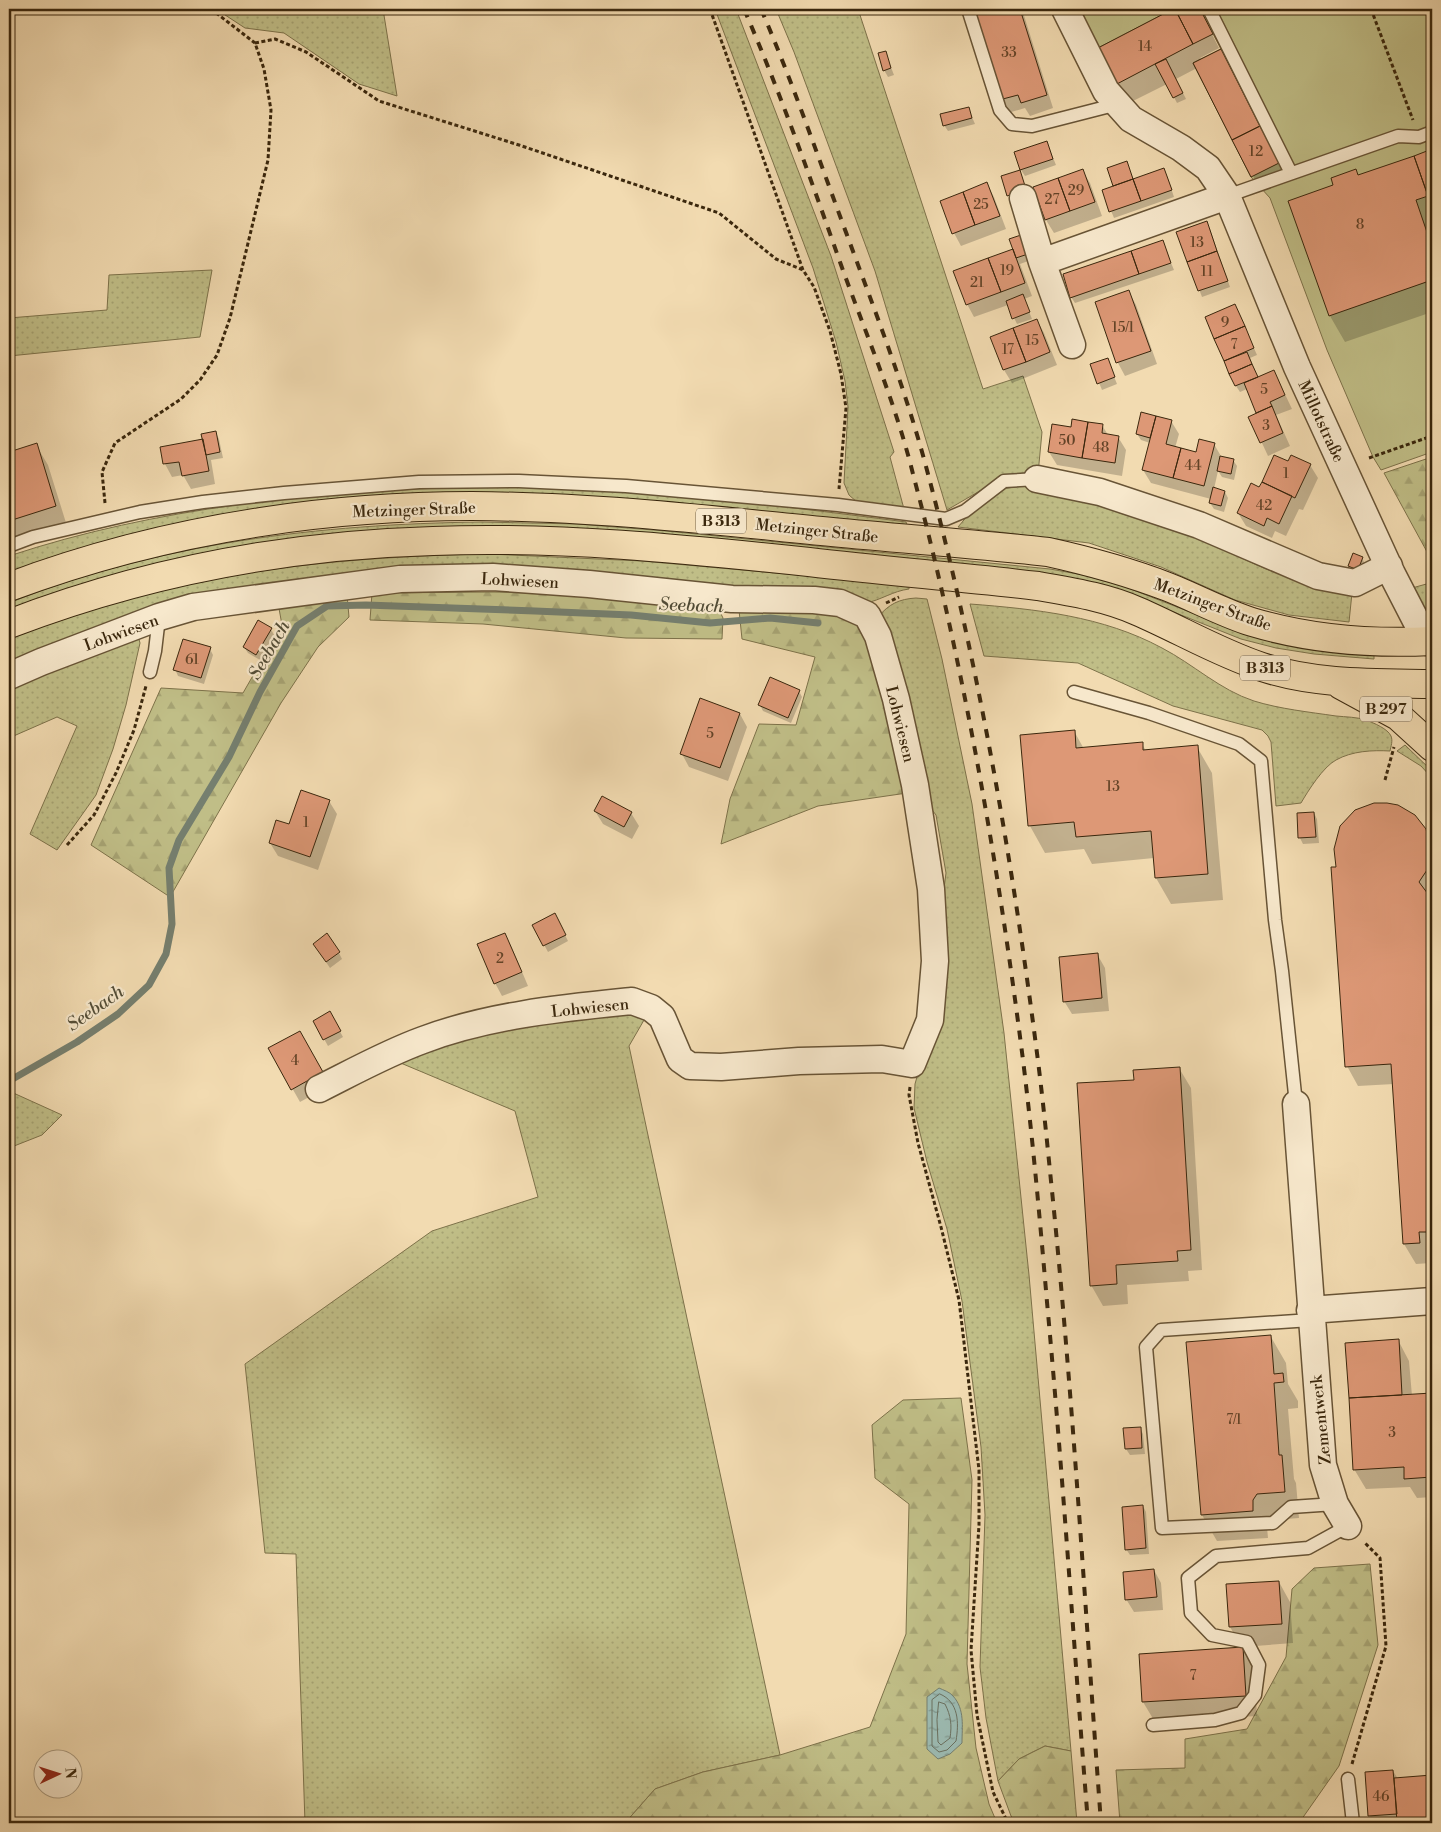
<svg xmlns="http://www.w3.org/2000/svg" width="1441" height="1832" viewBox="0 0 1441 1832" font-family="'Libre Bodoni',serif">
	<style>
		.grass { fill: url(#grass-dots); stroke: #7d724a }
		.forest { fill: url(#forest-firs); stroke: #7d724a }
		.pitch { fill: #c0be87; stroke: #7d724a }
		.water { fill: url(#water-ripples); stroke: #757f6f }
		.shadow { fill: #0003; fill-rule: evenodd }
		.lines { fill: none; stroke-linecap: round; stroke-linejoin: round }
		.shore { stroke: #6b705f; stroke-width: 1 }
		.stream { stroke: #757f6f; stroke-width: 7 }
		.building { fill: #dd9876; stroke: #3a270d }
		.service-casing { stroke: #685436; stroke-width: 15 }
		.minor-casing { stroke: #685436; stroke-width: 29 }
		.primary-casing { stroke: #3a270d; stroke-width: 30 }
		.path { stroke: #3a270d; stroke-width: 3; stroke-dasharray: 4 2.5; stroke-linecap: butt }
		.service { stroke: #f7e8cc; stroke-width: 12 }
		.minor { stroke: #f7e8cc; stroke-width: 26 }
		.primary { stroke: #f2dbb1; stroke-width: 28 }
		.rail { stroke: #3a270d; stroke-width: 4; stroke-dasharray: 9 9; stroke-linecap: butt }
		.labels { text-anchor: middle; stroke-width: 4.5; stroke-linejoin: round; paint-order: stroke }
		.number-label { font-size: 14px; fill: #634327 }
		.shield { fill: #f7e8cc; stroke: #736146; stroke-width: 1 }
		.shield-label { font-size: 15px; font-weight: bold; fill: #3a270d }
		.street-label { font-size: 16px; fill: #3a270d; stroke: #f7e8cc }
		.water-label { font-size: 18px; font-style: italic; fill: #524c36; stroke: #f7e8cc }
	</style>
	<defs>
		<pattern id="grass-dots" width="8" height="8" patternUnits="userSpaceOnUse" patternTransform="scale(1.25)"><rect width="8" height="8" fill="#c0be87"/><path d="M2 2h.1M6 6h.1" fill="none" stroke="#a6a373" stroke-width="1.8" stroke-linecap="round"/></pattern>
		<pattern id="forest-firs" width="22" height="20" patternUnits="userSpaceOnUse" patternTransform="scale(1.25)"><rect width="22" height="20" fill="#c0be87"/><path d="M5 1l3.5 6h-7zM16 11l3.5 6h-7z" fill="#a6a373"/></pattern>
		<pattern id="water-ripples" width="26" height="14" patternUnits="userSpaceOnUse" patternTransform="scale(1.25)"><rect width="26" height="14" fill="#9cbab1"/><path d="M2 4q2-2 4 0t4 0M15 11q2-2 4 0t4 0" fill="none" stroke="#80978e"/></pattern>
	</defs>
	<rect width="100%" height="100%" fill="#f2dbb1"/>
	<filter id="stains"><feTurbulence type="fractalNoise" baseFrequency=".004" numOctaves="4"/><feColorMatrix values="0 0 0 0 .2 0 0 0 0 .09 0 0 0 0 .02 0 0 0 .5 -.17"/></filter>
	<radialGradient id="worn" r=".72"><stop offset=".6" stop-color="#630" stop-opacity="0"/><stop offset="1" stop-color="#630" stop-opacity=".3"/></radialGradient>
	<path class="grass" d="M216,9H383L397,96L359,84L284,33L245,28Z
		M715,9H736L831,256L894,452L890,457L904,509L858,503L849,495L844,483L848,407L845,381L836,342L813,268Z
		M776,9H858L983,389L1023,376L1042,432L1038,474L1002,478L947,510L875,271L794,52Z
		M212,270L200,337L9,356V318L107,310L109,275Z
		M1027,485L1068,491L1120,513L1188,534L1266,569L1316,587L1352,593L1349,622L1289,615L1235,600L1161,567L1089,543L958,527L974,508L1002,489Z
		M468,487C615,486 761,503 906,522L908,527L486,494L9,575V556C157,507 313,492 468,487Z
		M481,522L577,524L666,531L1050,569L1083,575L1123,586L1244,633L1374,654V659L1314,654L1276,648L1241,639L1121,591L576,530L160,564L93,581L9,609V603C158,543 321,524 481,522Z
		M489,554L642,561L909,585V589C893,591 881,600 866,603L321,584L9,670V638C55,620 102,604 150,593C261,565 375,556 489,554Z
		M1430,583L1432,586V613L1424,607L1412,588Z
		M916,598L927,599L942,659L972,804L1004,1033L1029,1275L1071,1751L1045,1746L1019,1759L998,1781L986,1718L980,1667L985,1515L981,1447L962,1301L947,1229L927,1162L914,1108L915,1084L922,1059L946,873L936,815L923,798L878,617C889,604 899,599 916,598Z
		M970,604C1035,609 1103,616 1162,648C1193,664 1220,690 1254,701C1280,709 1309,712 1336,716C1346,717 1357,717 1366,720C1374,723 1388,729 1391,736C1393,741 1391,746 1390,751C1372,750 1352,751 1336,760C1323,767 1308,791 1301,803L1276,806L1271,742L1268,736L1262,730L1173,706L1078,663L984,656Z
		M137,632L140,643L126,705L113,749L96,795L57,850L30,834L77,726L57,717L9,738V683Z
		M1405,745L1432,771V778L1421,766L1397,751Z
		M651,1008L629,1046L780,1755L703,1772L655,1789L625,1823H305L296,1554L265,1553L245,1364L432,1231L538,1197L515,1111L384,1056L424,1039Z
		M9,1091L62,1115L42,1135L9,1148Z"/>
	<path class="forest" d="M1432,457V561L1384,473Z
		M494,592L580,594L718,608L723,618L722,639L626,638L483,624L370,620L372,593Z
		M347,595L349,617L318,647L281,703L170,897L91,845L161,688L243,693L282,625L278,603Z
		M819,607L863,624L907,793L818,806L721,844L730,799L759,724L796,725L815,657L742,639L739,610Z
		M961,1398L972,1480L967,1664L976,1748L989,1804L997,1823H625L655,1789L703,1772L780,1755L870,1727L906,1634L909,1504L875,1478L872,1425L903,1400Z
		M1370,1564L1378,1645L1339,1766L1299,1823H1120L1116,1770L1185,1768V1739L1247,1729L1286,1657L1292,1589L1314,1568Z
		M1045,1746L1071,1751L1077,1823H1016L1011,1816L998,1781L1019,1759Z"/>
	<path class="pitch" d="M1077,9H1173L1096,49Z
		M1200,9H1432V452L1381,470L1373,457L1327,350L1270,198L1251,177L1193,63L1221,49Z"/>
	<path class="water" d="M939,1688C943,1690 950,1692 953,1696C965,1709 962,1727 962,1743L950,1754L938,1759L927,1749V1697Z"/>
	<path class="shadow" d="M973,9H1022L1053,108L1030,116L1025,108L1008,113L1001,100Z
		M1175,9H1199L1219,48L1200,58L1202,60L1232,71L1285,176L1260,189L1197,68L1176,79L1186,99L1177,103L1167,84L1127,104L1098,49Z
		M885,52L894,75L888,77L884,70Z
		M968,108L975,124L948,131L944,125Z
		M1047,143L1056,165L1025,176L1021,170Z
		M1432,150V227H1430L1432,233V312L1345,342L1330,316L1290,201ZM1422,184H1425L1431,202L1429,203Z
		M1126,163L1134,180L1167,176L1174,197L1114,218L1103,191L1115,187L1109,169Z
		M1082,170L1090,183L1102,216L1054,233L1046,220L1035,188Z
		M987,184L994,197L1006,229L961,246L954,233Z
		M1210,229L1230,287L1202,297L1178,233Z
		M1021,236L1031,260L1020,264L1032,296L1024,299L1032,319L1017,324L1008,305L974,317L967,304L1014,250Z
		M1162,241L1174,270L1075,303L1071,297Z
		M1129,292L1136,305L1157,364L1125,376L1118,363L1096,303Z
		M1238,312L1257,355L1250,358L1258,378L1274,371L1292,409L1276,415L1290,446L1268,456L1250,417L1258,414L1247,389L1240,392L1236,386L1207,318Z
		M1037,320L1044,333L1057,365L1012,383L1004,370L992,338Z
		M1107,359L1117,384L1102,390L1092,365Z
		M1142,414L1171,421L1179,434L1175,448L1196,453L1214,444L1222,458L1233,460L1237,466L1234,480L1222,477L1218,471L1214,489L1225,492L1228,498L1224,512L1214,509L1210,503L1211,499L1151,483L1143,470L1150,443L1141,440L1137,434Z
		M1102,425L1108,435L1118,437L1126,450L1122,476L1057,465L1049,452L1072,428Z
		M216,433L219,439L223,458L211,460L215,484L191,489L183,475L172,477L165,464L162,448L204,440Z
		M36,445L48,465L67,526L9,545V453Z
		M1288,463L1310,465L1318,478L1303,510L1299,509L1286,536L1275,531L1272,538L1246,526L1238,513L1260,489Z
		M1362,558L1365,564L1353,572L1349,566Z
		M271,629L274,635L260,660L248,653L244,647Z
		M210,649L213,655L204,684L178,676L175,669Z
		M799,691L802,697L791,723L763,711L760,705Z
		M740,714L747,727L728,781L689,767L682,754Z
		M1074,731L1084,749L1142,744L1146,751L1197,747L1212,773L1223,900L1171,904L1156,878L1154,858L1092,864L1084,849L1045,853L1030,826Z
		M329,801L337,814L318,870L278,856L270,843Z
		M595,811L631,813L639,826L632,839L603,824Z
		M1314,813L1317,819L1319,843L1303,844L1300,838Z
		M1420,822L1432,843V1252H1430L1431,1263L1416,1264L1404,1244L1394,1084L1358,1086L1347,1066L1337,868Z
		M558,921L568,941L548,952L534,926Z
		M505,935L512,948L528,986L502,996L495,983Z
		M318,950L339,953L342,959L330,968Z
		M1097,954L1105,968L1109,1011L1072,1014L1064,1001Z
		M330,1013L343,1037L328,1046L314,1021Z
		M299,1033L329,1086L300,1102L270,1049Z
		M1179,1068L1191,1088L1202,1270L1188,1271L1189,1281L1127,1285L1128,1304L1103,1306L1091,1285L1135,1081Z
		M1271,1337L1286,1363L1288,1384L1298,1401V1408L1288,1409L1294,1479L1296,1483L1299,1518L1273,1520L1267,1527L1268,1538L1217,1541L1202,1515Z
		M1398,1340L1409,1361L1412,1396L1432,1394V1497L1417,1498L1410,1487L1366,1489L1354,1469Z
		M1140,1428L1143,1434L1145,1454L1130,1455L1126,1449L1124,1429Z
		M1143,1506L1146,1512L1149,1554L1130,1555L1126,1549Z
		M1154,1570L1161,1583L1163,1610L1134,1612L1126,1599Z
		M1279,1582L1290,1602L1293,1643L1242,1647L1230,1627Z
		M1243,1648L1254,1668L1257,1716L1155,1722L1143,1702L1140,1655Z
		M1393,1771L1398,1779L1432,1777V1823H1374L1370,1816L1367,1773Z"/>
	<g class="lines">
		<path class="shore" d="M940,1694C959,1702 959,1723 956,1741L947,1750L939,1752L932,1746V1700Z
			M939,1702L945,1704C951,1716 952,1725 950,1738L941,1745L938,1742L937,1720Z"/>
		<path class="stream" d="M9,1081L77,1042L118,1014L149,985L166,954L172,924L169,868L179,840L229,757L260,692L297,626L327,606L366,605L535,611L631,615L710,623L770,618L818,623"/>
	</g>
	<path class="building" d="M971,9H1020L1047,95L1021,103L1018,95L999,100Z
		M1173,9H1175L1193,44L1115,85L1096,49Z
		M1175,9H1200L1213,34L1193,44Z
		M1221,49L1260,126L1232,140L1193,63Z
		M886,51L891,68L883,71L878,53Z
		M1166,59L1183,93L1173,98L1155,64Z
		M969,107L972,118L943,126L940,114Z
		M1260,126L1279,163L1251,177L1232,140Z
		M1047,141L1053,159L1020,170L1014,152Z
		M1432,149V195L1428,196L1414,156Z
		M1414,156L1428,196L1416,200L1432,247V280L1329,316L1288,201L1333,185L1331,178L1356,169L1358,175Z
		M1127,161L1133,179L1113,186L1107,168Z
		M1164,168L1172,190L1141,201L1133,179Z
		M1083,169L1095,202L1070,211L1058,178Z
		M1020,170L1026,189L1007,196L1001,176Z
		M1058,178L1070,211L1045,220L1033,187Z
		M1133,179L1141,201L1109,212L1102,190Z
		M987,182L1000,216L975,225L963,192Z
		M963,192L975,225L952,234L940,201Z
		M1207,221L1217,251L1187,262L1176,232Z
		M1021,235L1028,254L1016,258L1009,239Z
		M1163,240L1171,263L1139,274L1131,251Z
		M1013,249L1025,283L1001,292L988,258Z
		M1131,251L1139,274L1070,298L1063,274Z
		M1217,251L1228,281L1198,291L1187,262Z
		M988,258L1001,292L966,305L953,271Z
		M1129,290L1151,351L1116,363L1095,302Z
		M1023,294L1030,312L1012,319L1006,301Z
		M1235,304L1245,326L1214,339L1205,317Z
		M1037,319L1050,352L1026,362L1013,328Z
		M1245,326L1254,348L1224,361L1214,339Z
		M1013,328L1026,362L1003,370L990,337Z
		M1247,352L1252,364L1229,374L1224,361Z
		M1108,358L1115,377L1097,384L1090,364Z
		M1252,364L1258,377L1235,386L1229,374Z
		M1274,370L1285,395L1270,402L1272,406L1256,413L1244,383Z
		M1272,406L1283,433L1260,443L1248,417Z
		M1141,412L1156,416L1150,438L1136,434Z
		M1156,416L1172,420L1166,444L1181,448L1173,478L1142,470Z
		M1072,419L1088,422L1082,458L1048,452L1052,424L1071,427Z
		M1088,422L1103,424L1102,433L1119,436L1115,463L1082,458Z
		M216,431L220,452L206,455L201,434Z
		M203,439L209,471L182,476L179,462L163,464L160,447Z
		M1199,439L1215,443L1204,486L1173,478L1181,448L1196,452Z
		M37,443L56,506L9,521V452Z
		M1274,455L1288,461L1291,455L1311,464L1295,498L1262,482Z
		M1220,456L1234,459L1231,474L1217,471Z
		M1262,482L1292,496L1279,524L1267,518L1264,526L1237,513L1251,483L1259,487Z
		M1213,487L1225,491L1221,506L1209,503Z
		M1353,553L1363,557L1358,570L1348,566Z
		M258,620L272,628L256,655L243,647Z
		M183,639L211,647L201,678L173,670Z
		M770,677L800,690L788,718L758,705Z
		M700,698L740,713L720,768L680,754Z
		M1075,730L1076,748L1143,742V750L1198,745L1208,874L1155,878L1151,831L1076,837L1074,822L1028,826L1020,735Z
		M301,790L330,800L310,857L269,843L276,820L289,824Z
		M602,796L632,812L624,827L594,811Z
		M1374,803H1387L1398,805L1415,815L1426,829L1431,849L1427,870L1419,882L1428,894L1432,891V1232H1419L1420,1243L1403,1244L1391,1064L1345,1067L1331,867H1336L1334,849L1340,826L1355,810Z
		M1314,812L1316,837L1298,838L1297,813Z
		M555,913L566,935L543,946L532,925Z
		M327,933L340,952L326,962L313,944Z
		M505,933L522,972L494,984L477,944Z
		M1098,953L1102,998L1063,1002L1059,957Z
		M330,1011L341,1031L323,1040L313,1021Z
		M300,1031L323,1072L291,1090L268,1048Z
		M1180,1067L1191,1250L1177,1251L1178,1261L1116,1265L1117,1284L1090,1286L1077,1083L1134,1080L1133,1070Z
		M1271,1335L1274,1374L1283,1373L1284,1382L1274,1383L1279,1455H1282L1285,1492L1257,1494L1253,1500V1511L1201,1515L1186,1342Z
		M1399,1339L1402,1395L1349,1398L1345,1343Z
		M1432,1393V1477L1404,1479V1467L1353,1470L1349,1398Z
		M1141,1427L1142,1448L1125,1449L1123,1428Z
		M1143,1505L1146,1548L1125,1550L1122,1507Z
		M1154,1569L1157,1597L1125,1600L1123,1572Z
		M1279,1581L1282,1624L1229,1627L1226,1584Z
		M1243,1647L1246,1696L1142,1702L1139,1654Z
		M1393,1770L1397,1814L1368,1816L1365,1772Z
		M1432,1775V1820L1397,1823L1394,1778Z"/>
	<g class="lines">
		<defs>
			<path id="service" d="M968,9L1000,110L1012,124L1032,126L1118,104
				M1209,9L1291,173
				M1227,196L1398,136L1419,137L1432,132
				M9,546L33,537L140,512L203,502L284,493L419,482L519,481L626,486L838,505L946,519L965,511L1004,481L1037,479
				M150,672L155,651L159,617
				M1074,692L1149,713L1239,744L1261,761L1275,920L1282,971L1296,1104
				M1311,1320L1161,1330L1146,1347L1162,1528L1273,1523L1291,1507L1335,1504
				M1153,1725L1215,1720L1241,1713L1255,1695L1259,1665L1247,1642L1212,1635L1191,1613L1188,1578L1216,1556L1308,1548L1348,1526
				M1348,1779L1353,1823"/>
			<path id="minor" d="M1065,9L1106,91L1131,119L1181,148L1208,168L1227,196L1297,367L1392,574L1427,642
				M1023,198L1042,262L1072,345
				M1042,262L1227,196
				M1037,479L1100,492L1199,525L1318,576L1355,583L1389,566
				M9,676L41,662L159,617L193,607L400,579L493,577L589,584L732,599L814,600L840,603L867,615L878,636L896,699L915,785L931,889L935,961L930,1020L912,1064L882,1059L799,1061L721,1067L690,1066L680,1059L662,1017L651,1008L632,1001C563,1008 489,1015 423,1040C387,1053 353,1072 319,1089
				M1296,1104L1323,1465L1335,1504L1348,1526
				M1310,1310L1432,1301"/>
			<path id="primary" d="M9,587C171,526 350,501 522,507C626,510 729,522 832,532C904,539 976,544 1048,552C1089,561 1129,572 1168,587C1196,598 1223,613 1252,622C1309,639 1372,644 1432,641
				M9,624C144,572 288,545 433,541C558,536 685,549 809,562C885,571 962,577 1038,586C1072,592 1106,597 1137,611C1179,629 1219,653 1262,667C1316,685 1376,683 1432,684
				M1341,685L1398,716L1432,747"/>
		</defs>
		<use href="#service" class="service-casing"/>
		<use href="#minor" class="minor-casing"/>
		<use href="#primary" class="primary-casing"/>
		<path class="path" d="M710,9L803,270L814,287L830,331L841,374L846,408L839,489
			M1371,9L1413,120
			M255,43L275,39L306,52L379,101L519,145L719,213L776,259L803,270
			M1430,203L1432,210
			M1369,458L1432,436
			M105,503L102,472L115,443L181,399L200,380L217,355L230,318L268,160L271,110L264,69L255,43L211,9
			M886,603L899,597
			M1385,780L1394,747
			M67,845L94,815L116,773L134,730L146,686
			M910,1087L909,1095L918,1143L941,1227L959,1300L979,1470V1525L971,1650L977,1715L993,1792L1008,1823
			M1352,1764L1386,1646L1380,1558L1364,1542"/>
		<use href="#service" class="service"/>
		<use href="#minor" class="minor"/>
		<use href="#primary" class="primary"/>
		<path class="rail" d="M744,9C780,92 810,177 840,262C865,332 895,401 913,474C964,666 998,863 1023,1060C1033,1141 1040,1221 1047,1302C1063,1476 1074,1649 1088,1823
			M761,9C793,83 819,160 847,235C876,314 907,393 928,474C979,666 1013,864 1038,1061C1043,1101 1047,1141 1051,1181C1073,1395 1085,1609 1101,1823"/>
	</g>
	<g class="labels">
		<g class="number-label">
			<text x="1145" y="51">14</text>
			<text x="1009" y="57">33</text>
			<text x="1256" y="156">12</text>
			<text x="1076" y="195">29</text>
			<text x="1052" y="204">27</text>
			<text x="981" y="209">25</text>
			<text x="1360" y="229">8</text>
			<text x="1197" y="247">13</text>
			<text x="1007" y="275">19</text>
			<text x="1207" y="276">11</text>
			<text x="977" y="287">21</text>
			<text x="1225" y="327">9</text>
			<text x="1123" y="332">15/1</text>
			<text x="1032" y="345">15</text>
			<text x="1234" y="349">7</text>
			<text x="1008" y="354">17</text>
			<text x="1264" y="394">5</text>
			<text x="1266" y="430">3</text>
			<text x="1067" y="445">50</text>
			<text x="1101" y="452">48</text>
			<text x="1193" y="470">44</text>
			<text x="1286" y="478">1</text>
			<text x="1264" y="510">42</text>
			<text x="192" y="664">61</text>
			<text x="710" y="738">5</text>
			<text x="1113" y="791">13</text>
			<text x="306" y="827">1</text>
			<text x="500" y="963">2</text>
			<text x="295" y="1065">4</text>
			<text x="1234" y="1424">7/1</text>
			<text x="1392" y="1437">3</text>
			<text x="1193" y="1680">7</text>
			<text x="1381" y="1801">46</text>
		</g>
		<g class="shield">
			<rect x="696" y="508.5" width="50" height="25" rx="4"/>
			<rect x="1240" y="655.5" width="50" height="25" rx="4"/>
			<rect x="1360" y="696.5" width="52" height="25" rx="4"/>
		</g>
		<g class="shield-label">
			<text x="721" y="526">B 313</text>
			<text x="1265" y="673">B 313</text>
			<text x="1386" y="714">B 297</text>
		</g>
		<g class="street-label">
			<text transform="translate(1322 421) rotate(65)" y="6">Millotstraße</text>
			<text transform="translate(414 509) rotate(-2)" y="6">Metzinger Straße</text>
			<text transform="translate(817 530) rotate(6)" y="6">Metzinger Straße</text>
			<text transform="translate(520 580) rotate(3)" y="6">Lohwiesen</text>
			<text transform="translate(1213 604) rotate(20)" y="6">Metzinger Straße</text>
			<text transform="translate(121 632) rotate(-20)" y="6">Lohwiesen</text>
			<text transform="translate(901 724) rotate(76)" y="6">Lohwiesen</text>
			<text transform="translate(590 1007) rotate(-6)" y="6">Lohwiesen</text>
			<text transform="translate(1320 1420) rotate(-96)" y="6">Zementwerk</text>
		</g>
		<g class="water-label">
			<text transform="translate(691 605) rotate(2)" y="6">Seebach</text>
			<text transform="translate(269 650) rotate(-60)" y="6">Seebach</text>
			<text transform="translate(95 1008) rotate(-35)" y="6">Seebach</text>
		</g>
	</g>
	<rect width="1441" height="1832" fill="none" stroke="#f2dbb1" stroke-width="30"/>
	<rect x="10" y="10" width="1421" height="1812" fill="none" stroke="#3a270d" stroke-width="2.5"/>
	<rect x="15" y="15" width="1411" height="1802" fill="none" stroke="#3a270d"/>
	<g transform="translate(58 1774) rotate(86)"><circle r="24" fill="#f7e8cc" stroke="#ab9b80"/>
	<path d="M0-4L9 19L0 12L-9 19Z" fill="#8f2418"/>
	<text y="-8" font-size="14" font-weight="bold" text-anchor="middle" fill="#3a270d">N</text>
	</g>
	<rect width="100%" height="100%" filter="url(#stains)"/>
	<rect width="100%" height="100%" fill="url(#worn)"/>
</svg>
